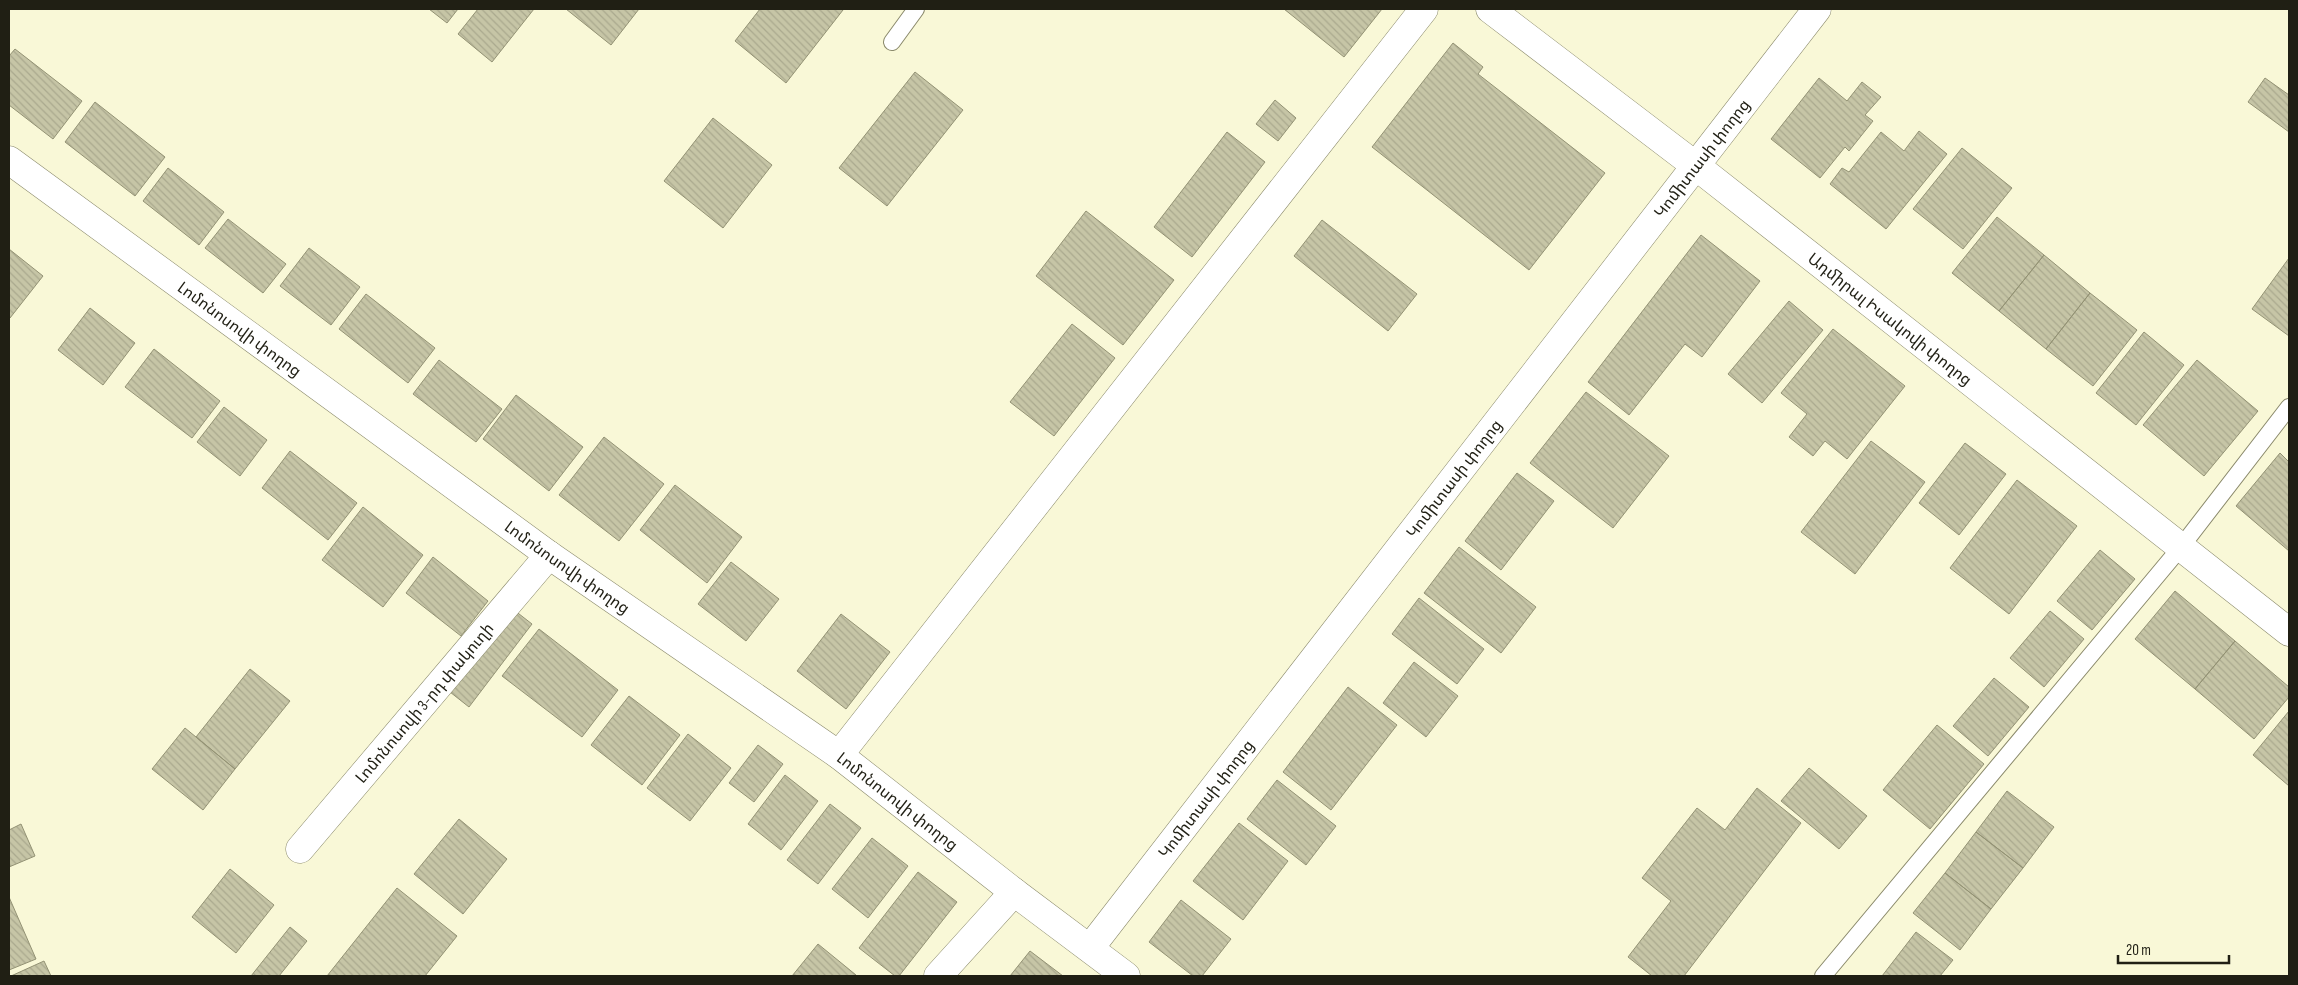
<svg xmlns="http://www.w3.org/2000/svg" width="2298" height="985" viewBox="0 0 2298 985" font-family="'Sofia Sans Condensed','Noto Sans Armenian',sans-serif">
	<style>
		.building { fill: url(#building-back-hatch); stroke: #939274 }
		.lines { fill: none; stroke-linecap: round; stroke-linejoin: round }
		.lane-casing { stroke: #8a896b; stroke-width: 18 }
		.street-casing { stroke: #8a896b; stroke-width: 29 }
		.lane { stroke: #fff; stroke-width: 16 }
		.street { stroke: #fff; stroke-width: 28 }
		.labels { text-anchor: middle; stroke-width: 5; stroke-linejoin: round; paint-order: stroke }
		.street-label { font-size: 16px; fill: #201f14; stroke: #f9f8d7 }
	</style>
	<defs>
		<pattern id="building-back-hatch" width="6" height="6" patternUnits="userSpaceOnUse" patternTransform="scale(1.25)"><rect width="6" height="6" fill="#c6c5a6"/><path d="M-1 5l2 2M0 0l6 6M5-1l2 2" fill="none" stroke="#aaa98e"/></pattern>
	</defs>
	<rect width="100%" height="100%" fill="#f9f8d7"/>
	<path class="building" d="M429,9H458L447,23Z
		M478,9H534L492,62L458,34Z
		M566,9H639L611,45Z
		M760,9H841L843,10L786,83L735,41Z
		M1284,9H1382L1344,57Z
		M1453,43L1483,67L1478,74L1605,173L1529,270L1372,147Z
		M15,49L82,101L53,139L9,105V56Z
		M915,72L963,110L887,206L839,168Z
		M1819,78L1847,101L1862,82L1881,97L1865,115L1873,121L1849,151L1845,147L1820,178L1771,139Z
		M2265,78L2289,95V132L2248,102Z
		M1275,100L1296,118L1278,141L1256,124Z
		M95,102L165,157L135,196L65,142Z
		M713,118L772,165L723,228L664,181Z
		M1919,131L1947,154L1886,229L1830,184L1842,168L1849,172L1881,132L1904,151Z
		M1227,132L1265,162L1192,257L1154,227Z
		M1962,148L2012,188L1963,249L1913,209Z
		M168,168L224,212L199,245L143,201Z
		M1086,211L1174,280L1123,345L1036,276Z
		M1997,217L2044,255L1999,311L1952,273Z
		M228,219L286,264L263,293L205,248Z
		M1322,220L1417,294L1388,331L1294,256Z
		M1701,235L1760,281L1702,357L1685,344L1629,415L1588,382Z
		M309,248L360,287L331,325L280,286Z
		M9,249L43,276L10,318L9,317Z
		M2044,255L2090,293L2046,349L1999,311Z
		M2289,258V336L2252,309Z
		M2090,293L2137,330L2093,386L2046,349Z
		M366,294L435,348L408,383L339,329Z
		M1789,301L1823,330L1762,403L1728,374Z
		M90,308L135,343L103,385L58,350Z
		M1072,324L1115,358L1054,436L1010,402Z
		M1833,329L1905,386L1847,459L1825,441L1813,456L1789,437L1807,414L1781,393Z
		M2144,332L2184,365L2136,425L2096,393Z
		M154,349L220,401L192,438L125,387Z
		M439,360L502,409L476,442L413,394Z
		M2197,360L2258,411L2204,476L2143,425Z
		M1586,392L1669,456L1613,528L1530,463Z
		M516,395L583,447L549,491L483,439Z
		M224,407L267,440L240,476L197,442Z
		M604,437L664,484L619,541L559,495Z
		M1871,441L1925,482L1855,574L1801,532Z
		M1965,443L2006,474L1959,535L1919,503Z
		M290,451L357,503L328,540L262,488Z
		M2280,453L2289,462V551L2236,506Z
		M1517,473L1554,501L1501,570L1465,541Z
		M2017,480L2077,526L2009,614L1950,568Z
		M675,485L742,537L707,583L640,530Z
		M363,507L423,555L383,607L322,560Z
		M1459,547L1536,607L1501,653L1424,593Z
		M2100,550L2135,579L2092,630L2057,601Z
		M433,557L488,601L461,636L406,593Z
		M731,562L779,599L746,641L698,604Z
		M2175,591L2235,641L2195,689L2135,639Z
		M1419,598L1484,649L1457,684L1392,634Z
		M514,610L532,624L469,707L450,692Z
		M2050,611L2084,639L2044,687L2010,658Z
		M841,614L890,652L846,709L797,671Z
		M539,629L618,690L582,737L502,676Z
		M2235,641L2289,687V697L2254,739L2195,689Z
		M1414,662L1458,696L1426,737L1383,703Z
		M250,669L290,701L235,769L196,737Z
		M1994,678L2029,707L1988,756L1953,726Z
		M1348,687L1397,725L1331,810L1283,772Z
		M629,696L680,735L642,785L591,745Z
		M2289,711V786L2253,755Z
		M1937,725L1984,764L1930,829L1883,790Z
		M185,728L235,769L203,810L152,769Z
		M688,734L731,768L690,821L647,788Z
		M758,745L783,764L754,802L729,783Z
		M1809,768L1867,816L1839,849L1781,801Z
		M785,775L818,801L781,850L748,824Z
		M1277,780L1336,826L1306,865L1247,819Z
		M1757,788L1801,823L1684,976H1652L1628,957L1671,901L1642,878L1697,808L1725,830Z
		M2007,791L2054,827L2023,868L1976,832Z
		M830,804L861,828L818,884L787,860Z
		M459,819L507,859L463,914L414,874Z
		M1239,823L1288,861L1243,920L1193,881Z
		M21,824L35,856L9,867V830Z
		M1976,832L2023,868L1991,909L1945,873Z
		M872,838L908,866L868,918L832,889Z
		M230,869L274,905L236,953L192,917Z
		M918,872L957,902L899,976H895L859,948Z
		M1945,873L1991,909L1960,950L1913,913Z
		M397,888L457,936L425,976H327Z
		M9,897L36,959L9,970Z
		M1181,900L1231,939L1202,976H1193L1149,942Z
		M290,927L307,941L279,976H251Z
		M1916,932L1953,960L1940,976H1882Z
		M818,944L856,975L855,976H792Z
		M1030,951L1063,976H1010Z
		M44,961L51,976H11Z"/>
	<g class="lines">
		<defs>
			<path id="lane" d="M892,42L916,9
				M1823,976L2181,547L2289,407"/>
			<g id="street">
				<path id="s1" d="M1490,9L1696,166L2289,632"/>
				<path id="s2" d="M9,160L549,555L839,755L1014,892L1126,976"/>
				<path d="M839,755L1424,9"/>
				<path id="s3" d="M300,849L549,555"/>
				<path id="s4" d="M1090,948L1817,9"/>
				<path d="M938,976L1014,892"/>
			</g>
		</defs>
		<use href="#lane" class="lane-casing"/>
		<use href="#street" class="street-casing"/>
		<use href="#lane" class="lane"/>
		<use href="#street" class="street"/>
	</g>
	<g class="labels">
		<g class="street-label">
			<text dy="6" stroke="none"><textPath href="#s4" startOffset="999">Կոմիտասի փողոց</textPath></text>
			<text dy="6" stroke="none"><textPath href="#s1" startOffset="506">Ադմիրալ Իսակովի փողոց</textPath></text>
			<text dy="6" stroke="none"><textPath href="#s2" startOffset="286">Լոմոնոսովի փողոց</textPath></text>
			<text dy="6" stroke="none"><textPath href="#s4" startOffset="594">Կոմիտասի փողոց</textPath></text>
			<text dy="6" stroke="none"><textPath href="#s2" startOffset="691">Լոմոնոսովի փողոց</textPath></text>
			<text dy="6" stroke="none"><textPath href="#s3" startOffset="192">Լոմոնոսովի 3-րդ փակուղի</textPath></text>
			<text dy="6" stroke="none"><textPath href="#s4" startOffset="189">Կոմիտասի փողոց</textPath></text>
			<text dy="6" stroke="none"><textPath href="#s2" startOffset="1096">Լոմոնոսովի փողոց</textPath></text>
		</g>
	</g>
	<rect width="2298" height="985" fill="none" stroke="#201f14" stroke-width="20"/>
	<path d="M2118 955v8h111v-8" fill="none" stroke="#201f14" stroke-width="2.5"/>
	<text x="2126" y="955" font-size="15" fill="#201f14" stroke="#f9f8d7" stroke-width="4" paint-order="stroke">20 m</text>
</svg>
